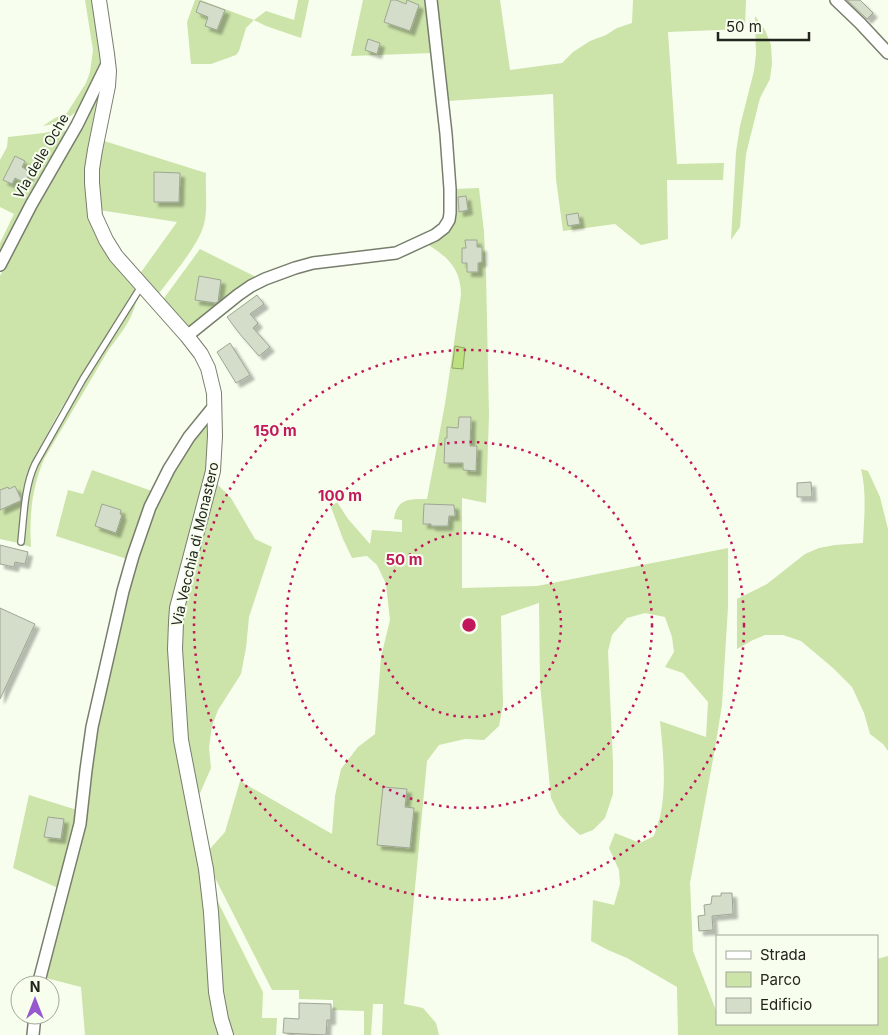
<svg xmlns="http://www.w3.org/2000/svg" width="888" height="1035" viewBox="0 0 888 1035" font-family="Inter,sans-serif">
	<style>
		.green { fill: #cce3a9 }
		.water { fill: #bde083; stroke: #8ea864 }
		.building { fill: #d4ddc9; stroke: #9ea693; filter: url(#shadow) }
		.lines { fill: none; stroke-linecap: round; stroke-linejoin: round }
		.service-casing { stroke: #777e6c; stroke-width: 8 }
		.minor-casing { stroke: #777e6c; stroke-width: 14 }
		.tertiary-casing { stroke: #777e6c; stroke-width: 16 }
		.service { stroke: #fff; stroke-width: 5.5 }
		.minor { stroke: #fff; stroke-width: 11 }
		.tertiary { stroke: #fff; stroke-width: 14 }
		.ring { fill: none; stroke: #c2185b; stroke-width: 2.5; stroke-dasharray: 2.5 5 }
		.labels { text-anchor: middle; stroke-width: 4; stroke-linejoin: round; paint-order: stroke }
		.street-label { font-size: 14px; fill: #22251d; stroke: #f7feee }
		.centre { fill: #c2185b; stroke: #f7feee; stroke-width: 2.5 }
		.ring-label { font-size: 15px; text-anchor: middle; font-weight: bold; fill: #c2185b; stroke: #f7feee; stroke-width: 4; stroke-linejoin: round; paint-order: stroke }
	</style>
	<defs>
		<filter id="shadow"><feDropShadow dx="4.5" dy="4.5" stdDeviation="1" flood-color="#0004"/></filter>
	</defs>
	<rect width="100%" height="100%" fill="#f7feee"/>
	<path class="green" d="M85,0H93L102,56L101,63L96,78L78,110L67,119L53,124L43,126L55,118L67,113L86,83L90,72L93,50Z
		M195,0H201L254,20L266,11L294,20L298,0H309L301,38L266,26L254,20L246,28L239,51L236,55L211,64H191L187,22Z
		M363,0H426L432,53L351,56Z
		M435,0H500L510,70L562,63L573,52L590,41L606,35L617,28L632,23L633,0H746L745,29L668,32L677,164L724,163L723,180H667L668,239L641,245L615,224L563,231L556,179L553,94L448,101Z
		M755,16L765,30L771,45L772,63L770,79L760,98L746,154L740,227L731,240L736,152L740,126L754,71L756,54Z
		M102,83L87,185L135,287L134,290L59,412L32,462L27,477L23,496L18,543L0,539V276L27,221Z
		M61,129L65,131V137L0,255V243L14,214L0,207V160L7,147L8,137L44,133Z
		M101,140L206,173C205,188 208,210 204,224C199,245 171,277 157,296L139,275L177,222L99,210L97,190Z
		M479,188L484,232L486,273L489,415L486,503L462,498V588L537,586L728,548V607L722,705L714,754L690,883L693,951L717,1013V1024H877V959L888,956V1035H678L677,987L627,958L608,950L591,941L593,900L614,905L620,884L619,870L609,848L615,833L640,843L654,836C656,829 658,823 660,817C667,786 663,752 660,721L706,737L708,702L683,673L665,667L674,652L672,637L665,617L645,613L627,618L612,635L608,651L613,763V794L605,818L593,830L580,835L570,826L559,814L551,798L540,684L539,603L501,616L503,705L499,726L484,740L465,739L439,745L427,761L404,1004L423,1008L436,1023L439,1035H382L383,1004H373L371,1035H364V1011L333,1010V1000L299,999V990H272L212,872L208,851L225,832L240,781L332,834L335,796L341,769L358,747L375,734L381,657L390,620L386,584L377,565L367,556L352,558L343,539L331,507L337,502L348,519L370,544L372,530L402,532V520L394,519C397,498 410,499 427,499L445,404L461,295C461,269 448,257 427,244L455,218V189Z
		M200,249L258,278L187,329L162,301Z
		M136,301C133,319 119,336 109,349L44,459C32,488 29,515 31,547L24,545C27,518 27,491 37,466L92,371Z
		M212,416V451L173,609L221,1035H85L81,987L46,978L85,822L95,735L127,592L158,500L187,447Z
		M861,469L868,471L880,497L888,529V751L883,744L870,734L864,713L852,687L833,668L801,641L783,635H765L753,640L737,649V599L767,584L805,554L819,548L835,545L863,543C864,518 867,493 861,469Z
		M92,470L152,491L127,559L56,536L68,490L83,494Z
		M214,481L231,498L255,539L272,547L249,617L246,648L241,674L218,710L212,726L209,747L211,768L197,800L187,749L180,624L189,577Z
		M29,795L77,810L75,822L58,888L13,868Z
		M214,894L263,992L262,1018H277L276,1035H231L224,1012Z"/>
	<path class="water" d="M455,346L465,348L463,369L452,368Z"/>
	<path class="building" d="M391,0H396L406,4L407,0L419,5L410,31L384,22Z
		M847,0H860L873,13L867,19Z
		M200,1L225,10L217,30L205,26L208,17L196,12Z
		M368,39L380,43L377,54L365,50Z
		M15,156L25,161L22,167L30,172L25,183L15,178L12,184L3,180Z
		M154,172L180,173L179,202H154Z
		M466,196L468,210L459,212L458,197Z
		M578,213L580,224L568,226L566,215Z
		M465,240H477V247H482V262L478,263V272H467V263H462V248H466Z
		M199,276L221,280L218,302L216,303L195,300Z
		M257,295L264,304L250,314L258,323L253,328L270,347L259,356L239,333L227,317Z
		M230,343L250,375L236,383L217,352Z
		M459,417H471L470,446H477L476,471L463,470V463H444L445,438H447V427L458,428Z
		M811,482L812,497H797V483Z
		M15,486L21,499L20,501L0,510V490L8,487L9,489Z
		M102,504L121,510L120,514L122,515L116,533L95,526Z
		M424,504L454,505L455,516H449L448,526H431V524H423Z
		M0,545L28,552L25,564L15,562L14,567L0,564Z
		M0,608L35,624L0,699Z
		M383,787L407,789L405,807L414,808L410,848L377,845Z
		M48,817L64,819L61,839L44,837Z
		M721,893H732L733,914L712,916L713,930L699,931L698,916L705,915L704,905L711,904L712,896H721Z
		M299,1003L331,1004V1020H327L326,1035L283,1033L284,1018L299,1019Z"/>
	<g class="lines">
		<defs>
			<path id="service" d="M21,542C24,516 24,488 35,464L83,379L142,285"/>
			<path id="minor" d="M836,0L860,23L888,53
				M0,265L31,205L77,125L108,62
				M187,336L238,295L251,286L265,279L295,268L313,263L396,253L435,235L444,228L449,220L450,213V189L446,134L431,0
				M38,985L80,824L86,770L92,727L123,591L133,556L150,507L169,469L189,437L215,405
				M33,1035L35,1015"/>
			<path id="tertiary" d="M99,0L107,54L109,71L108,86L95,150L92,169V183L95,216L106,240L116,256L187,336L201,354L208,368L214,393L215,436L213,471L177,608L176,622L175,649L181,740L206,869L211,912L216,992L221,1019L226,1035"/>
		</defs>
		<use href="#service" class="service-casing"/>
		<use href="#minor" class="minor-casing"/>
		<use href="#tertiary" class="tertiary-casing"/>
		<use href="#service" class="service"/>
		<use href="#minor" class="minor"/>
		<use href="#tertiary" class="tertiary"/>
	</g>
	<g class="ring">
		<circle cx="469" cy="625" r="92"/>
		<circle cx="469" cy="625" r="183"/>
		<circle cx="469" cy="625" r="275"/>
	</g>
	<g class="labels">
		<g class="street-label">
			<text transform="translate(41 156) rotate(-60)" y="5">Via delle Oche</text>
			<text transform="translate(195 544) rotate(-77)" y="5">Via Vecchia di Monastero</text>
		</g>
	</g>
	<circle cx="469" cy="625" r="8" class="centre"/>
	<g class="ring-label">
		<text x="275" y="436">150 m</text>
		<text x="340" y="501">100 m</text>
		<text x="404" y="565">50 m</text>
	</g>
	<rect x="716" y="935" width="162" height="90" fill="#f7feee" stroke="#a2a79a"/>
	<rect x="726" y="951" width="25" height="8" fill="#ffffff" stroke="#a2a79a"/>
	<text x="760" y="960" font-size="15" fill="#22251d">Strada</text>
	<rect x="726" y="972" width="25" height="15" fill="#cce3a9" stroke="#a2a79a"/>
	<text x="760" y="985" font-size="15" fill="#22251d">Parco</text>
	<rect x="726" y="998" width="25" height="15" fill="#d4ddc9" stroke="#a2a79a"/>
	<text x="760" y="1010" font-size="15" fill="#22251d">Edificio</text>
	<g transform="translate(35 1000)"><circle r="24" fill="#f7feee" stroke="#a2a79a"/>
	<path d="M0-4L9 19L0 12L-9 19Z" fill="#9758cf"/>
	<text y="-8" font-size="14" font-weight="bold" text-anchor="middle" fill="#22251d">N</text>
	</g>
	<path d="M718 32v8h91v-8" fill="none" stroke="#22251d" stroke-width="2.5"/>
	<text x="726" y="32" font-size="15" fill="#22251d" stroke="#f7feee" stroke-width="4" paint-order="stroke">50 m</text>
</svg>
